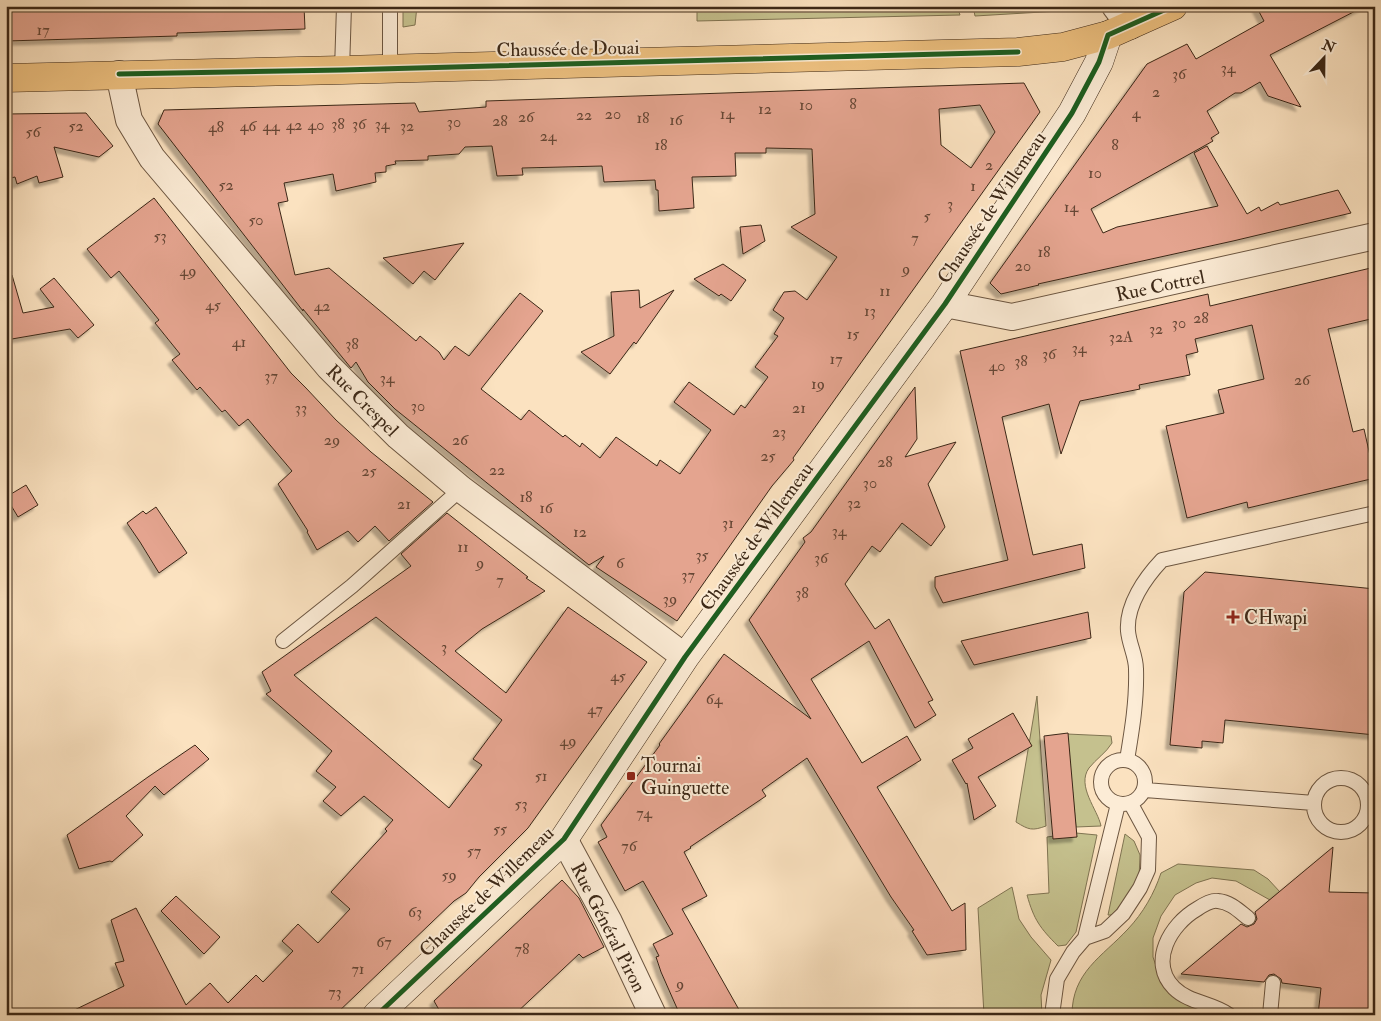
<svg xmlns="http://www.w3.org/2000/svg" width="1381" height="1021" viewBox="0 0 1381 1021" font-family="'IM FELL Double Pica',serif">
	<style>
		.green { fill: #c5c18e; stroke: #807452 }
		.building { fill: #e4a48f; stroke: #3c2817; fill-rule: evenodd; filter: url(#shadow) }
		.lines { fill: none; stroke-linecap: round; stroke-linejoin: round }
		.lane-casing { stroke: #6c5641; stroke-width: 16 }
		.street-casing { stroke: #6c5641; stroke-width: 28 }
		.secondary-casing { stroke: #3c2817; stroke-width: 29 }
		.primary-casing { stroke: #3c2817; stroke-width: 29 }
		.lane { stroke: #fcecd6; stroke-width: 14 }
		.street { stroke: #fcecd6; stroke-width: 26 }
		.secondary { stroke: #fcecd6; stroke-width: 28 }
		.primary { stroke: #eec180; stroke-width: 28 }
		.cycleway-casing { stroke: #fcecd6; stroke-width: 8 }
		.cycleway { stroke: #1b5e20; stroke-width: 5 }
		.poi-dot { fill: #8f2418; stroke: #fcecd6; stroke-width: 2 }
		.labels { text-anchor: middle; stroke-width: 4; stroke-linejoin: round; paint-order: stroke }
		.number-label { font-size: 16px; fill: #664735 }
		.street-label { font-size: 19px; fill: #3c2817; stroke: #fcecd6 }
		.poi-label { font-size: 19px; fill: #3c2817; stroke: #fcecd6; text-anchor: start }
	</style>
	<defs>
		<filter id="shadow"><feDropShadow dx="-4.5" dy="4.5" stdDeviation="1" flood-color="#0004"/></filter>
	</defs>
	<rect width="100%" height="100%" fill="#fbe2c0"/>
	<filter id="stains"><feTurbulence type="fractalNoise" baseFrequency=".004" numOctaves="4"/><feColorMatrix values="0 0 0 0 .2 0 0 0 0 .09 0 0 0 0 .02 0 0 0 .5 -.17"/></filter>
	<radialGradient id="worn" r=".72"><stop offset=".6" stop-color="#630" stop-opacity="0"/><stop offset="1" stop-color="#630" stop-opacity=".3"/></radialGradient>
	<path class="green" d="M403,6H417L415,25L403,27Z
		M782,6H957L960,15L697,21V9Z
		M973,6H1077L1076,10L975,16Z
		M1037,696L1046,826C1032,831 1029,830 1016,822Z
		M1067,734L1111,736L1112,743C1106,753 1096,759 1089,768C1076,786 1098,810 1101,826L1076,827Z
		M1076,833L1097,835L1076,932L1066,945L1058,946C1040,928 1034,920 1027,895L1049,893L1047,837Z
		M1125,834L1134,841L1140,855L1139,879L1128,896L1112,915H1108Z
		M1178,864L1254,870L1268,879L1280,892L1270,900L1236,881L1212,878L1196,883L1175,895L1161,916L1153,938V957L1158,972L1165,988L1178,1000L1212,1015H1072C1072,972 1102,957 1128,929C1143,913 1154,894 1161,873Z
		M1012,887L1019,919L1031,937L1051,960L1041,995L1042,1015H984L978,908Z"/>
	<path class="building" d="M6,6H304L305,29L177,33V36L6,41Z
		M1256,6H1365L1270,55L1301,107L1268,96L1260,82L1241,93H1235L1207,111L1219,133L1211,138L1213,141L1091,209L1103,233L1117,227L1218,206L1194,153L1207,146L1247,214L1259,207L1261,211L1278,202L1280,205L1338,190L1351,213L1233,241L1038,284L1039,285L1001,294L990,283L1147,64L1187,44L1196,59L1264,21Z
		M1024,83L1040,112L793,458L794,460L772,486L677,621L596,567L604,556L589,565L395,409L368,382L356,362L351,368L303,309V311L158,124L164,110L415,103L419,112L486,107V101ZM980,105L995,132L971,168L941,145L939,109ZM492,146L497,176L523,175L522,168L602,166L604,182L655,180L656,190H658L659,211L694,208L692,177L736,176L735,153H766V148L812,149L815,214L791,227L837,257L807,300L795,291L784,292L773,310L784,318L774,334L778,336L755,367L768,377L745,408L741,405L734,415L689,382L674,402L711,430L680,474L660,460L657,466L616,437L600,458L582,443L580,447L565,435L563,437L529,410L521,420L481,389L543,311L520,293L469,356L455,346L444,360L439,352L420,336L416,341L329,268L295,275L278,203L288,201L284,183L333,174L336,191L376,182L375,173L386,172V166L396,164L395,161L428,160V156L459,154L465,147Z
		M86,113L113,146L99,157L54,147L63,177L39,183L37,176L17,184L15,177L6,179V114Z
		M154,198L291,373L306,388L336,420L371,452L433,502L389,541L375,526L358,542L348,531L317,550L307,532L308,531L278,484L292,471L248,419L239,426L225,410L222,412L200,387L197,390L172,360L180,354L155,323L159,320L119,271L111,278L87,249Z
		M761,225L765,241L743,254L740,227Z
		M464,243L435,280L424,271L413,284L383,258Z
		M723,264L746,280L731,301L721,294L719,296L694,279Z
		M1375,267V318L1328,329L1353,432L1364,429L1375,478L1248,508L1247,502L1187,518L1166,426L1224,413L1218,390L1264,379L1252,325L1195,339L1198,352L1186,355L1190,375L1139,385L1140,389L1080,401L1061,454L1049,404L1002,417L1033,555L1082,544L1085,568L943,603L935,587V577L1008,560L960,351L1208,294L1210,306Z
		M6,275H12L23,313L54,307L40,289L54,278L94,325L78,338L70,329L6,340Z
		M639,290L640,308L674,290L636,344L634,342L610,374L581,352L614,336L611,292Z
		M915,387L917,439L905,457L956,442L928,484L945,527L931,546L902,523L880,552L872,546L845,584L875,629L889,619L933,700L928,702L936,715L915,728L869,641L811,679L862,763L907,736L921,760L877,787L952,911L965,903L966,950L927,955L912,931L914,930L891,897L807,758L762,790L766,796L690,847L691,848L684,852L707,896L682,909L742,1015H680L661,972L656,957L659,956L653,944L673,934L643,881L625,891L598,842L607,837L601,825L660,745L659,744L724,654L811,719L749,620L795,556L805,542L803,538L811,532Z
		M26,485L38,505L18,517L6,497Z
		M156,507L187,553L159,573L140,542L127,523L143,511L146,514Z
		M447,513L528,577L526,578L545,591L482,629L455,651L506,693L568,607L647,662L528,828L479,877L466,893L454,901L335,1015H64L124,986L115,963L124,961L111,920L136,908L186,1005L210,983L228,1003L256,975L263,982L293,951L282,941L298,924L318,943L350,909L331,892L387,831L385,829L393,820L364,796L341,816L323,801L336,787L316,771L332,751L266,694L271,691L262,672L411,566L401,554ZM376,617L502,720L473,759L482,765L449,808L294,675Z
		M1205,572L1375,589V735L1225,720L1223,743L1202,741V748L1170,745L1184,592Z
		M1088,612L1091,638L974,665L961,641Z
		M1013,713L1032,746L978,777L996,806L974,820L967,783L966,784L952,760L973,748L968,739Z
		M1068,733L1077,837L1053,839L1044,736Z
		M195,745L209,759L164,795L155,786L126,816L143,835L112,862L110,861L79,869L67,835L148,777Z
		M1333,847L1329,892L1375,893V1015H1318L1321,988L1282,983L1281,979L1274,974L1269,975L1264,982L1181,974L1241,924L1247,927L1254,924L1257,919L1255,912Z
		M562,880L579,898L604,947L583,958L579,954L514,1015H442L434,1001Z
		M176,896L220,937L204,954L161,911Z"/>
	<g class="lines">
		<defs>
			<path id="lane" d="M390,6V68
				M342,70L344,6
				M283,641L352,586L461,489
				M1101 782a22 22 0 1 1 44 0a22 22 0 1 1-44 0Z
				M1127,760C1132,730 1137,700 1136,669C1136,656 1129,644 1128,631C1126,605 1145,578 1162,560L1375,513
				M1314 805a27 27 0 1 1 54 0a27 27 0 1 1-54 0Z
				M1145,790L1314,803
				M1085,938L1105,931L1123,914L1140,888L1148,870L1149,837L1131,804
				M1052,1015L1057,979L1073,952L1085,938L1118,804
				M1229,1015C1213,1003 1189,1003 1174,988C1148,962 1171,924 1197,909C1203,905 1212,900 1218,901C1230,902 1239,911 1248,918
				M1270,1015L1273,983"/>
			<path id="street" d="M1115,6L1130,26
				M119,74L129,120L152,158L329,367L398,436L461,489L685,657
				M945,304L1012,317L1375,236
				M564,839L609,922L653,1015"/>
			<path id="secondary" d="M377,1015L564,839L685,657L945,304L1072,113L1099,62L1108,35"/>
			<path id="primary" d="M6,78L342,70L1018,52L1063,47L1108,35L1173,6"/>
		</defs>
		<use href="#lane" class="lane-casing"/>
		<use href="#street" class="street-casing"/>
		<use href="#secondary" class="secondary-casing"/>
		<use href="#primary" class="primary-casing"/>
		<use href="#lane" class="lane"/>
		<use href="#street" class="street"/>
		<use href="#secondary" class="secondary"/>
		<use href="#primary" class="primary"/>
		<defs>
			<path id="cycleway" d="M119,74L342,70L1018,52
				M377,1015L564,839L685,657L945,304L1072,113L1099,62L1108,35L1173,6"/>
		</defs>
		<use href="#cycleway" class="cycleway-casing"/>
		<use href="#cycleway" class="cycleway"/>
	</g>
	<g class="poi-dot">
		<path d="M1230.5 609.5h5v5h5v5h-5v5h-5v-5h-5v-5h5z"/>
		<rect x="626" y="771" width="10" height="10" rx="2.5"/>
	</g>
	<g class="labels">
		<g class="number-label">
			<text x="43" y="35">17</text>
			<text x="1228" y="73">34</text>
			<text x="1179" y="79">36</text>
			<text x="1156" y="97">2</text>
			<text x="853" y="109">8</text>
			<text x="806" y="110">10</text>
			<text x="765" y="114">12</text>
			<text x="1136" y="118">4</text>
			<text x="613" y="119">20</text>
			<text x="727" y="119">14</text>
			<text x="584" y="120">22</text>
			<text x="526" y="122">26</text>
			<text x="643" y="123">18</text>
			<text x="676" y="125">16</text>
			<text x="500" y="126">28</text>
			<text x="454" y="127">30</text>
			<text x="338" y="129">38</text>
			<text x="359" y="129">36</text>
			<text x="382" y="129">34</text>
			<text x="294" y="130">42</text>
			<text x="316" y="130">40</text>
			<text x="76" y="131">52</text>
			<text x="248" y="131">46</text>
			<text x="271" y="131">44</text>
			<text x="407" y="131">32</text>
			<text x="216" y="132">48</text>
			<text x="33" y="137">56</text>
			<text x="548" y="141">24</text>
			<text x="661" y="150">18</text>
			<text x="1115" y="150">8</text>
			<text x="989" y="170">2</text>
			<text x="1095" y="178">10</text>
			<text x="226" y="190">52</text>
			<text x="973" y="191">1</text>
			<text x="950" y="209">3</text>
			<text x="1071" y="212">14</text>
			<text x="927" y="221">5</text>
			<text x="256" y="225">50</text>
			<text x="160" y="241">53</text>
			<text x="915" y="243">7</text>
			<text x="1044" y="257">18</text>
			<text x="1023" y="271">20</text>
			<text x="906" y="274">9</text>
			<text x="188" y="276">49</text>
			<text x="885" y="296">11</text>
			<text x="213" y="310">45</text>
			<text x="322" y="311">42</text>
			<text x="870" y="316">13</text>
			<text x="1201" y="323">28</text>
			<text x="1179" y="328">30</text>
			<text x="1156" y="334">32</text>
			<text x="853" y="339">15</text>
			<text x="1121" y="342">32A</text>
			<text x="239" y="347">41</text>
			<text x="352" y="349">38</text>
			<text x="1079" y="353">34</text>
			<text x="1049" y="359">36</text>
			<text x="836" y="364">17</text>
			<text x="1021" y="366">38</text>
			<text x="997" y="371">40</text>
			<text x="271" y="381">37</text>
			<text x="387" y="383">34</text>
			<text x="1302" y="385">26</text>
			<text x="818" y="389">19</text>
			<text x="418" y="411">30</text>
			<text x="301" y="413">33</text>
			<text x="799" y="413">21</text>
			<text x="779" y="437">23</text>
			<text x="332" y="445">29</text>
			<text x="460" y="445">26</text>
			<text x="768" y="461">25</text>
			<text x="885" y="467">28</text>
			<text x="497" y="475">22</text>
			<text x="369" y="476">25</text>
			<text x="870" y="488">30</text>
			<text x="526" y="502">18</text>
			<text x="854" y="508">32</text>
			<text x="404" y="509">21</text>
			<text x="546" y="513">16</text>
			<text x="728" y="528">31</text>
			<text x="839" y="536">34</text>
			<text x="580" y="537">12</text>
			<text x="463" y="552">11</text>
			<text x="702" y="560">35</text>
			<text x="821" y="563">36</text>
			<text x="480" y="568">9</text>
			<text x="620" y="568">6</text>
			<text x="688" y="580">37</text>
			<text x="500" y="585">7</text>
			<text x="802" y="598">38</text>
			<text x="670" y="604">39</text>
			<text x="444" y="652">3</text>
			<text x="618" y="681">45</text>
			<text x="714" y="704">64</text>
			<text x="595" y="714">47</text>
			<text x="568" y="746">49</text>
			<text x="541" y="781">51</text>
			<text x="521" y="809">53</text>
			<text x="644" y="818">74</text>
			<text x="500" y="834">55</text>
			<text x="629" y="851">76</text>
			<text x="474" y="856">57</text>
			<text x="449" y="880">59</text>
			<text x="415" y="917">63</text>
			<text x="384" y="947">67</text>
			<text x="522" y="954">78</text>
			<text x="358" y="974">71</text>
			<text x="680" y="989">9</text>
			<text x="335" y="997">73</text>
		</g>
		<g class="street-label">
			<text transform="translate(568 48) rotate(-1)" y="7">Chaussée de Douai</text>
			<text transform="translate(991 207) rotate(-56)" y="7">Chaussée de Willemeau</text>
			<text transform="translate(1160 285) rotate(-12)" y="7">Rue Cottrel</text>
			<text transform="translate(363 400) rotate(45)" y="7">Rue Crespel</text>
			<text transform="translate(756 536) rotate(-54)" y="7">Chaussée de Willemeau</text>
			<text transform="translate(486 891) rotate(-44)" y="7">Chaussée de Willemeau</text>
			<text transform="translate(609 927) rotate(63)" y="7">Rue Général Piron</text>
		</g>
		<g class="poi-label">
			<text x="1244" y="624">CHwapi</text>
			<text x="641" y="772">Tournai<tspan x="641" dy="22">Guinguette</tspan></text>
		</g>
	</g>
	<rect width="1381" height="1021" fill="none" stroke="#fbe2c0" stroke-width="25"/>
	<rect x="8" y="8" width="1366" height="1006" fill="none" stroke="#3c2817" stroke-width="2.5"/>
	<rect x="12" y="12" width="1356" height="996" fill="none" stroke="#3c2817"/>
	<g transform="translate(1324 58) rotate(22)" stroke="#fcecd6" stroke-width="4" paint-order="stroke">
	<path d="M0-4L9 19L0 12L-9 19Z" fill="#3c2817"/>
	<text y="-8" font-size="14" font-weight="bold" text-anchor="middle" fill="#3c2817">N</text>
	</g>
	<rect width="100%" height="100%" filter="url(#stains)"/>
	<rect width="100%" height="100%" fill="url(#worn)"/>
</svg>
